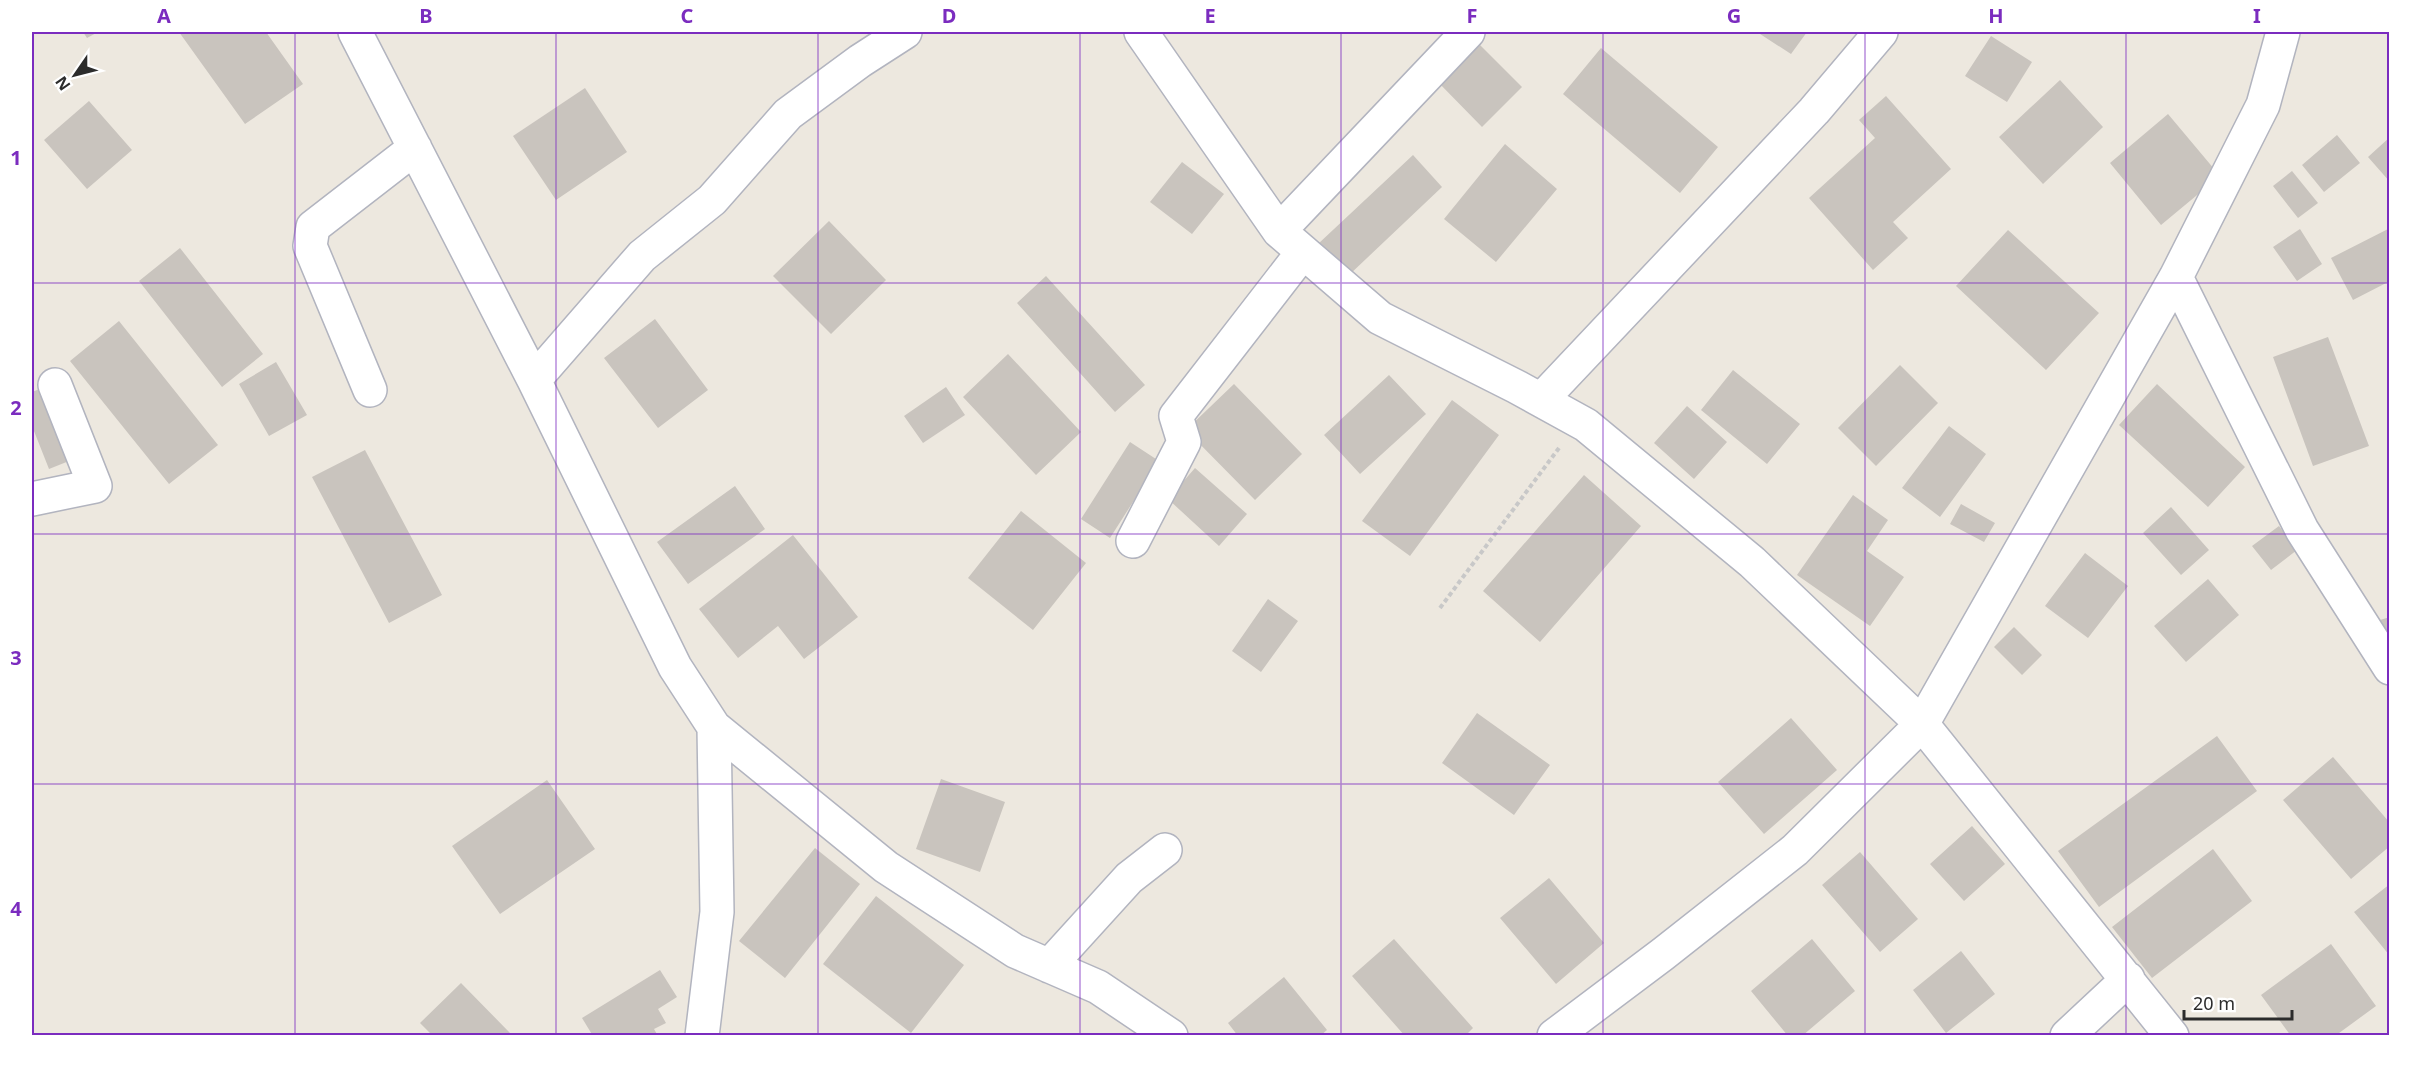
<svg xmlns="http://www.w3.org/2000/svg" width="2421" height="1067" viewBox="0 0 2421 1067" font-family="'Noto Sans',sans-serif">
	<style>
		.building { fill: #c9c4be }
		.lines { fill: none; stroke-linecap: round; stroke-linejoin: round }
		.minor-casing { stroke: #b2b4bf; stroke-width: 36 }
		.path { stroke: #c8c8c8; stroke-width: 4; stroke-dasharray: 4.5 3; stroke-linecap: butt }
		.minor { stroke: #fff; stroke-width: 33 }
		.grid { fill: none; stroke: #7b2cbf; stroke-width: 1.5; stroke-opacity: 0.55 }
		.neatline { fill: none; stroke: #7b2cbf; stroke-width: 2 }
		.grid-label { font-size: 20px; text-anchor: middle; font-weight: bold; fill: #7b2cbf }
	</style>
	<rect width="100%" height="100%" fill="#ede8df"/>
	<path class="building" d="M83,32H98L87,38Z
		M179,32H266L303,84L245,124Z
		M1757,32H1807L1791,54Z
		M1991,36L2032,62L2007,102L1965,76Z
		M1476,41L1522,87L1482,127L1436,80Z
		M1601,48L1718,147L1680,193L1563,94Z
		M2060,80L2103,127L2043,184L1999,137Z
		M585,88L627,152L556,200L513,136Z
		M1886,96L1951,169L1893,222L1908,238L1873,270L1809,198L1875,138L1859,120Z
		M89,101L132,150L87,189L44,140Z
		M2168,114L2220,176L2161,225L2110,163Z
		M2337,135L2360,163L2324,192L2302,165Z
		M2390,137V182L2368,157Z
		M1505,144L1557,189L1496,262L1444,219Z
		M1413,155L1442,187L1348,276L1318,244Z
		M1182,162L1224,194L1192,234L1150,202Z
		M2292,171L2318,203L2298,218L2273,186Z
		M829,221L886,280L831,334L773,276Z
		M2390,228V281L2353,300L2331,258Z
		M2300,229L2322,264L2297,281L2273,247Z
		M2008,230L2099,313L2046,370L1956,286Z
		M180,248L263,354L222,387L139,281Z
		M1046,276L1145,385L1115,412L1017,303Z
		M655,319L708,390L658,428L604,358Z
		M119,321L218,445L169,484L70,361Z
		M2328,337L2369,446L2313,466L2273,357Z
		M1008,354L1081,432L1036,475L963,397Z
		M276,362L307,415L269,436L239,384Z
		M1900,365L1938,403L1876,466L1838,428Z
		M1733,370L1800,424L1767,464L1701,410Z
		M1389,375L1426,414L1360,474L1324,435Z
		M1234,384L1302,454L1255,500L1186,430Z
		M2157,384L2245,467L2208,507L2119,425Z
		M45,387L74,459L49,469L32,426V392Z
		M946,387L965,415L923,443L904,416Z
		M1452,400L1499,435L1410,556L1362,521Z
		M1687,406L1727,442L1694,479L1654,443Z
		M1949,426L1986,454L1940,517L1902,488Z
		M1130,442L1159,461L1110,538L1081,519Z
		M365,450L442,595L389,623L312,477Z
		M1195,468L1247,514L1219,546L1168,499Z
		M1584,475L1641,526L1540,642L1483,591Z
		M735,486L765,529L688,584L657,542Z
		M1853,495L1888,520L1867,551L1904,577L1870,626L1797,575Z
		M1961,504L1995,523L1984,542L1950,524Z
		M2171,507L2209,550L2181,575L2143,533Z
		M1021,511L1086,563L1033,630L968,578Z
		M2279,526L2297,550L2271,570L2252,546Z
		M793,535L858,617L804,659L778,626L738,658L699,609Z
		M2085,553L2128,586L2088,638L2045,606Z
		M2208,579L2239,615L2186,662L2154,626Z
		M1268,599L1298,621L1261,672L1232,651Z
		M2390,617V644L2387,645L2380,620Z
		M2014,627L2042,655L2022,675L1994,647Z
		M1477,713L1550,765L1514,815L1442,763Z
		M1791,718L1837,770L1764,834L1718,782Z
		M2217,736L2257,791L2099,907L2058,851Z
		M2333,757L2390,823V846L2351,879L2283,800Z
		M941,779L1005,802L980,872L916,849Z
		M547,780L595,849L500,914L452,846Z
		M1972,826L2005,864L1964,901L1930,864Z
		M815,848L860,884L785,978L739,941Z
		M2213,849L2252,901L2152,978L2112,927Z
		M1860,852L1918,919L1880,952L1822,885Z
		M1549,878L1604,943L1556,984L1500,918Z
		M2390,884V956L2354,912Z
		M876,896L964,965L911,1033L823,964Z
		M1394,939L1473,1028L1465,1036H1405L1352,976Z
		M1812,939L1855,991L1802,1036H1788L1751,991Z
		M2331,944L2376,1006L2335,1036H2291L2261,995Z
		M1961,951L1995,994L1946,1033L1913,990Z
		M660,970L677,997L658,1009L666,1023L654,1029L658,1036H593L582,1018Z
		M1284,977L1327,1030L1320,1036H1238L1228,1023Z
		M461,983L513,1036H433L420,1023Z"/>
	<g class="lines">
		<defs>
			<path id="minor" d="M355,32L534,380L675,667L714,727L717,912L702,1036
				M1141,32L1279,231L1380,318L1517,387L1586,425L1752,562L1922,724L1795,850L1663,954L1554,1036
				M1279,231L1468,32
				M2176,277L2302,530L2390,668
				M534,380L642,256L712,200L788,114L860,61L905,32
				M370,390L310,246L313,227L415,148
				M1541,400L1814,111L1881,32
				M32,499L95,486L55,385
				M1133,541L1184,442L1176,416L1303,252
				M714,727L886,867L1015,951L1098,987L1171,1036
				M1049,966L1129,878L1165,850
				M2067,1036L2128,979
				M2172,1036L1922,724L2176,277L2263,105L2283,32"/>
		</defs>
		<use href="#minor" class="minor-casing"/>
		<path class="path" d="M1440,608L1559,448"/>
		<use href="#minor" class="minor"/>
	</g>
	<path class="grid" d="M295,32V1036M556,32V1036M818,32V1036M1080,32V1036M1341,32V1036M1603,32V1036M1865,32V1036M2126,32V1036M32,283H2390M32,534H2390M32,784H2390"/>
	<rect width="2421" height="1067" fill="none" stroke="#ffffff" stroke-width="66"/>
	<g transform="translate(75 75) rotate(235)" stroke="#ffffff" stroke-width="4.5" paint-order="stroke">
	<path d="M0-4.5L10 22L0 15L-10 22Z" fill="#2c2c2c"/>
	<text y="-9" font-size="16" font-weight="bold" text-anchor="middle" fill="#2c2c2c">N</text>
	</g>
	<path d="M2184 1010v9h108v-9" fill="none" stroke="#2c2c2c" stroke-width="3"/>
	<text x="2193" y="1010" font-size="18" fill="#2c2c2c" stroke="#ffffff" stroke-width="4.5" paint-order="stroke">20 m</text>
	<rect x="33" y="33" width="2355" height="1001" class="neatline"/>
	<g class="grid-label">
		<text x="164" y="23">A</text>
		<text x="426" y="23">B</text>
		<text x="687" y="23">C</text>
		<text x="949" y="23">D</text>
		<text x="1210" y="23">E</text>
		<text x="1472" y="23">F</text>
		<text x="1734" y="23">G</text>
		<text x="1996" y="23">H</text>
		<text x="2257" y="23">I</text>
		<text x="16" y="165">1</text>
		<text x="16" y="415">2</text>
		<text x="16" y="665">3</text>
		<text x="16" y="916">4</text>
	</g>
</svg>
